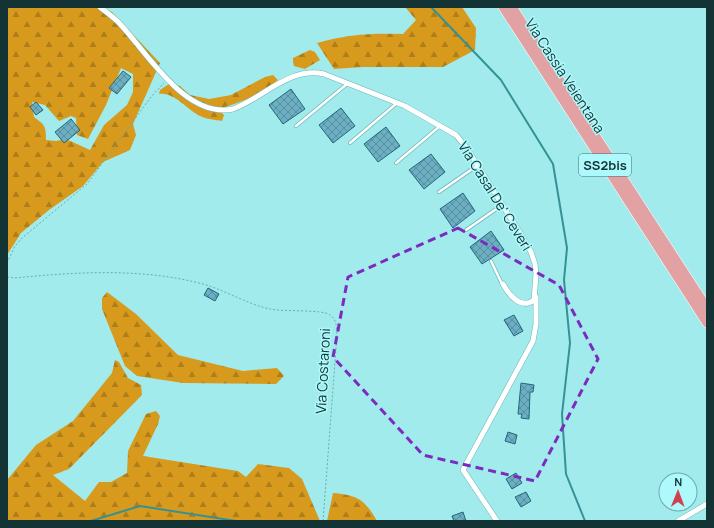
<svg xmlns="http://www.w3.org/2000/svg" width="714" height="528" viewBox="0 0 714 528" font-family="Manrope,sans-serif">
	<style>
		.forest { fill: url(#forest-firs); fill-rule: evenodd }
		.lines { fill: none; stroke-linecap: round; stroke-linejoin: round }
		.stream { stroke: #349295; stroke-width: 2 }
		.building { fill: url(#building-cross-hatch); stroke: #23687a }
		.service-casing { stroke: #6db6b8; stroke-width: 4 }
		.minor-casing { stroke: #6db6b8; stroke-width: 6 }
		.trunk-casing { stroke: #fff; stroke-width: 10 }
		.path { stroke: #6faaac; stroke-width: 1; stroke-dasharray: 2 2; stroke-linecap: butt }
		.service { stroke: #fff; stroke-width: 2.5 }
		.minor { stroke: #fff; stroke-width: 5 }
		.trunk { stroke: #e2a2a4; stroke-width: 9 }
		.marked { fill: none; stroke: #7b2cbf; stroke-width: 3; stroke-dasharray: 8 5; stroke-linejoin: round }
		.labels { text-anchor: middle; stroke-width: 3; stroke-linejoin: round; paint-order: stroke }
		.shield { fill: #aef9fb; stroke: #426e70; stroke-width: 1 }
		.shield-label { font-size: 13px; font-weight: bold; fill: #143334 }
		.street-label { font-size: 14px; fill: #143334; stroke: #aef9fb }
	</style>
	<defs>
		<pattern id="forest-firs" width="22" height="20" patternUnits="userSpaceOnUse"><rect width="22" height="20" fill="#d79a1d"/><path d="M5 1l3.5 6h-7zM16 11l3.5 6h-7z" fill="#ad7e1a"/></pattern>
		<pattern id="building-cross-hatch" width="8" height="8" patternUnits="userSpaceOnUse"><rect width="8" height="8" fill="#6caec2"/><path d="M0 0l8 8M0 8l8-8" fill="none" stroke="#588e9e"/></pattern>
	</defs>
	<rect width="100%" height="100%" fill="#a1ebed"/>
	<path class="forest" d="M7,7H102L112,12L160,63L133,124L136,135L130,150L103,162L83,186L49,210L21,233L7,255ZM121,68L133,74V92L127,105L104,125L90,150L66,139L56,141L46,140C46,126 45,125 34,117L32,102L45,105L59,121L71,116L76,118L77,135L88,139L106,105Z
		M405,7H462L476,28L475,50L443,67H363L334,69L317,43C349,34 371,33 403,34L416,20Z
		M310,50L315,52L320,60L305,69L294,66L293,62V58Z
		M273,75L278,80C262,94 239,104 218,109L224,115L222,121C216,120 206,119 200,116C187,110 175,92 159,94L160,90L169,84L180,86L190,95L209,99L231,95L265,77Z
		M107,292L136,314L178,355L243,371L277,368L284,376L276,384L183,383L137,376L125,366L102,309V298Z
		M115,360L119,362L128,378L141,385L142,395L69,469L53,475L85,501L99,482H111L127,473L128,451L146,414L156,411L160,416L158,424L143,456L238,471L246,477L258,464L289,468L302,479L320,521H7V480L36,445L73,421L112,373Z
		M333,493C358,495 365,500 377,521H327Z"/>
	<g class="lines">
		<path class="stream" d="M431,7L501,80L553,164L567,248L564,280L570,343L562,414L566,474L585,521
			M91,521L140,506L236,521"/>
	</g>
	<path class="building" d="M123,71L131,77L117,94L109,88Z
		M291,89L305,109L283,124L269,105Z
		M36,102L43,110L36,115L30,107Z
		M341,108L355,126L333,143L319,125Z
		M71,119L80,130L64,143L55,132Z
		M386,127L400,146L378,162L364,144Z
		M431,154L445,172L424,189L409,170Z
		M463,193L475,211L453,228L440,209Z
		M491,231L504,250L482,264L470,247Z
		M208,288L219,294L215,301L204,295Z
		M514,315L523,331L514,336L504,320Z
		M521,383L534,385L533,392H530L529,419L521,418L522,414H518Z
		M508,432L517,435L515,444L505,441Z
		M516,473L522,483L512,489L506,479Z
		M526,492L531,501L521,507L515,497Z
		M463,512L466,521H454L452,516Z"/>
	<g class="lines">
		<defs>
			<path id="service" d="M296,126L347,84
				M350,143L397,103
				M396,163L440,126
				M439,192L478,165
				M466,230L502,205
				M491,261L502,284"/>
			<path id="minor" d="M100,7C107,13 115,18 121,25C148,54 186,119 233,109C263,98 290,66 324,74L405,106L456,135L466,147L520,233L531,252L535,264L536,274L534,300C521,310 509,295 503,284
				M497,521L463,470L533,341L536,324V297
				M678,521L707,504"/>
			<path id="trunk" d="M503,7L707,323
				M512,7L707,308"/>
		</defs>
		<use href="#service" class="service-casing"/>
		<use href="#minor" class="minor-casing"/>
		<use href="#trunk" class="trunk-casing"/>
		<path class="path" d="M7,263L15,246L22,238L87,184L151,97L164,83
			M7,277L15,278C76,272 139,268 199,283C224,289 246,304 270,309C283,312 323,309 330,315C340,321 336,339 336,349L323,521"/>
		<use href="#service" class="service"/>
		<use href="#minor" class="minor"/>
		<use href="#trunk" class="trunk"/>
	</g>
	<path class="marked" d="M458,228L559,285L598,359L535,481L423,455L333,357L348,277Z"/>
	<g class="labels">
		<rect class="shield" x="579" y="154" width="52" height="22" rx="3"/>
		<g class="shield-label">
			<text x="605" y="170">SS2bis</text>
		</g>
		<g class="street-label">
			<text transform="translate(565 76) rotate(57)" y="5">Via Cassia Veientana</text>
			<text transform="translate(495 196) rotate(58)" y="5">Via Casal De' Ceveri</text>
			<text transform="translate(323 371) rotate(-87)" y="5">Via Costaroni</text>
		</g>
	</g>
	<rect width="714" height="528" fill="none" stroke="#143334" stroke-width="16"/>
	<g transform="translate(678 492) rotate(1)"><circle r="19" fill="#aef9fb" stroke="#70aaab"/>
	<path d="M0-3L7 15L0 10L-7 15Z" fill="#d04050"/>
	<text y="-6" font-size="11" font-weight="bold" text-anchor="middle" fill="#143334">N</text>
	</g>
</svg>
